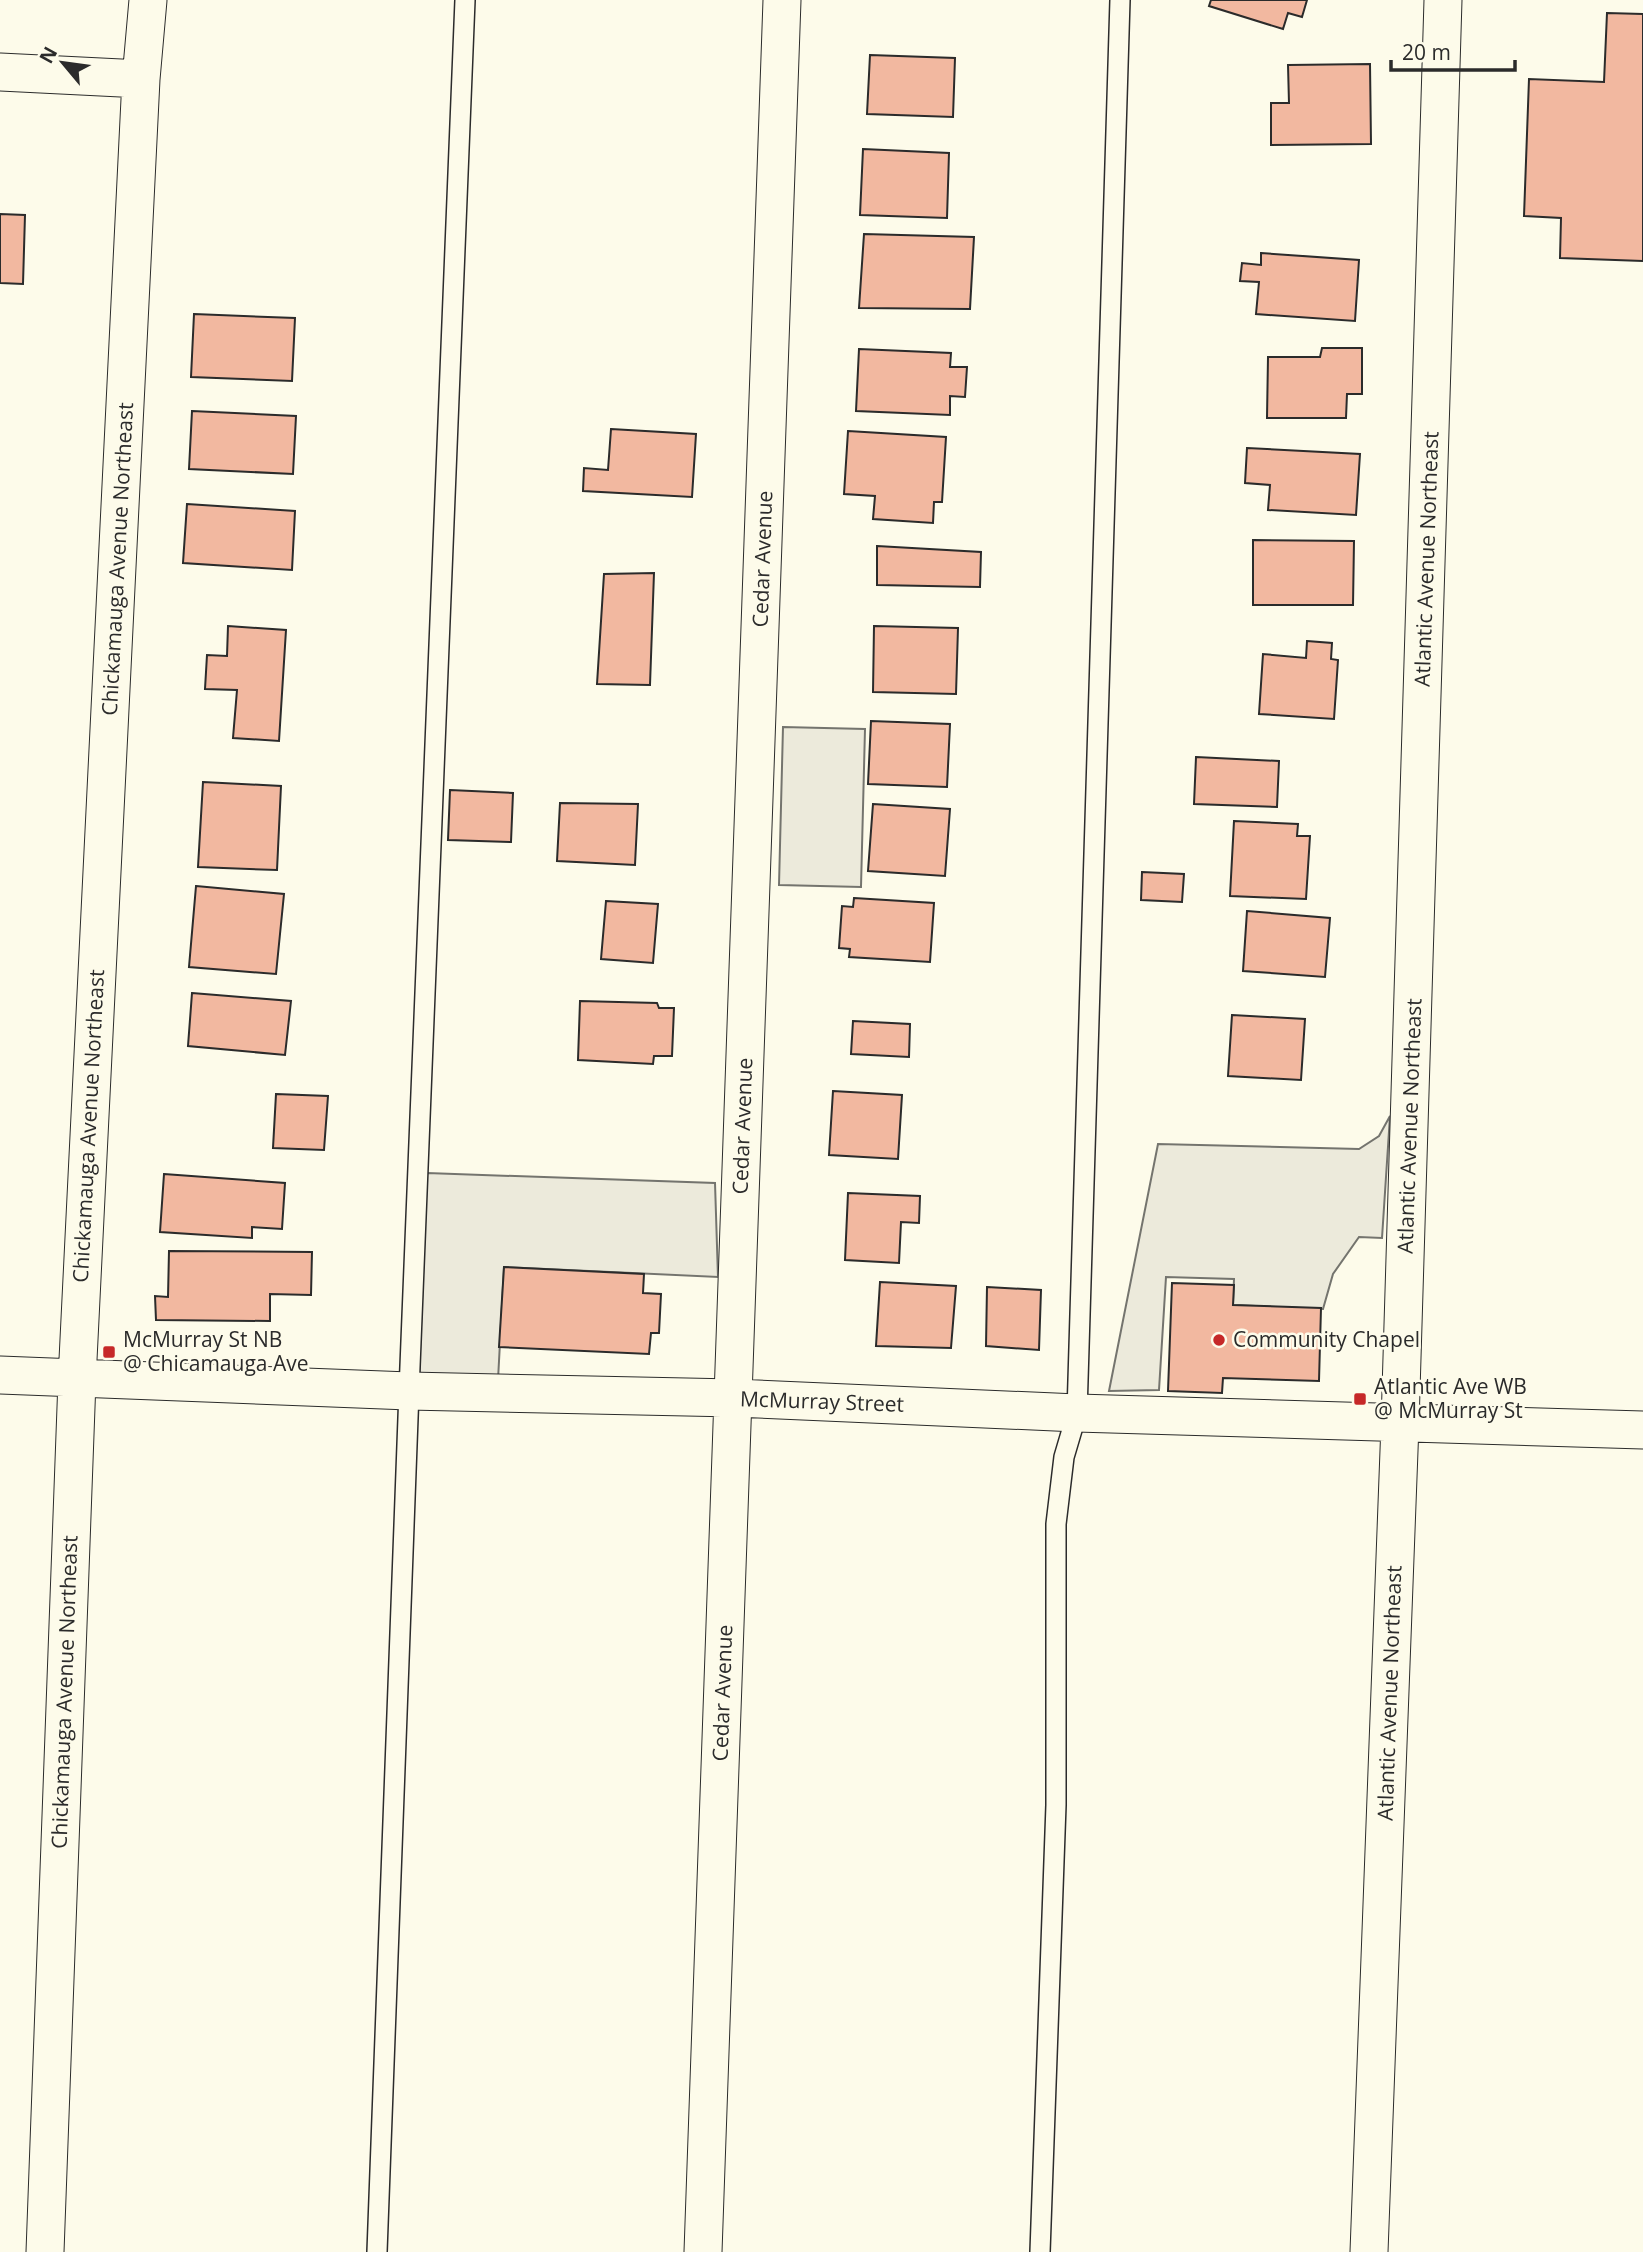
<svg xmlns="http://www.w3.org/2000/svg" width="1643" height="2252" viewBox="0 0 1643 2252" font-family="'Open Sans',sans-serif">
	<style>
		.parking { fill: #eceadb; stroke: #74746e; stroke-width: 2 }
		.building { fill: #f2b8a0; stroke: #2b2b2b; stroke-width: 2 }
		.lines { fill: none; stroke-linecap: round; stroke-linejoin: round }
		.lane-casing { stroke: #2b2b2b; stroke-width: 22 }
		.street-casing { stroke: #2b2b2b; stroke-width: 39 }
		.lane { stroke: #fdfbea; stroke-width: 19 }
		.street { stroke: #fdfbea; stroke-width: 37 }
		.poi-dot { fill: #c62828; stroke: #fdfbea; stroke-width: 2.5 }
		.labels { text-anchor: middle; stroke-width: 5; stroke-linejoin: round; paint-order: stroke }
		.street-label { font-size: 21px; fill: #2b2b2b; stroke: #fdfbea }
		.poi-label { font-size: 21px; fill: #2b2b2b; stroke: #fdfbea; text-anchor: start }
	</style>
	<rect width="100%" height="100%" fill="#fdfbea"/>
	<path class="parking" d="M783,727L865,729L861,887L779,885Z
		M1390,1116L1382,1238L1359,1237L1333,1274L1323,1309L1233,1305L1234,1279L1166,1277L1159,1390L1109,1391L1158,1144L1359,1149L1379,1136Z
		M427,1173L715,1183L718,1277L504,1267L498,1380L419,1377Z"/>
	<path class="building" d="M1211,0H1307L1302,17L1288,13L1283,29L1209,6Z
		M1607,13L1643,14V261L1560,258L1561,218L1524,216L1529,79L1604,82Z
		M870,55L955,58L953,117L867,114Z
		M1370,64L1371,144L1271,145V103H1289L1288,65Z
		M863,149L949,153L947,218L860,215Z
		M0,214L25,215L23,284L0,283Z
		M864,234L974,237L970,309L859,308Z
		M1261,253L1359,260L1355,321L1256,314L1259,282L1240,281L1242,263L1261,265Z
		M194,314L295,318L292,381L191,377Z
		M1322,348H1362V394H1347L1346,418H1267L1268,357H1320Z
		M859,349L951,353L950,367H967L965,397L950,396V415L856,411Z
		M192,411L296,416L293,474L189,469Z
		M611,429L696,434L692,497L583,491L584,468L608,470Z
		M848,431L946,437L942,502H934L933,523L873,519L875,496L844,494Z
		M1247,448L1360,454L1356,515L1268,510L1270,485L1245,483Z
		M187,504L295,511L292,570L183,563Z
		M1253,540L1354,541L1353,605H1253Z
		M877,546L981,552L980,587L877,585Z
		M654,573L650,685L597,684L604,574Z
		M228,626L286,630L279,741L233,738L237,690L205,689L207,655L227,656Z
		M874,626L958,628L956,694L873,692Z
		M1307,641L1332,643L1331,659L1338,660L1334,719L1259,714L1263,654L1306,658Z
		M871,721L950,724L947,787L868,784Z
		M1196,757L1279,761L1277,807L1194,804Z
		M203,782L281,786L277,870L198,867Z
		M450,790L513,793L511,842L448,840Z
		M560,803L638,804L635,865L557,861Z
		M873,804L950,809L945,876L868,871Z
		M1234,821L1298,824L1297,836H1310L1306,899L1230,896Z
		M1142,872L1184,874L1182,902L1141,900Z
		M196,886L284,894L276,974L189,967Z
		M854,898L934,903L930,962L849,957L850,949L839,948L842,906L853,907Z
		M606,901L658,904L653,963L601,959Z
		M1247,911L1330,918L1325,977L1243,971Z
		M192,993L291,1001L285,1055L188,1046Z
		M580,1001L657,1003L659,1008H674L672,1056H654L653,1064L578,1060Z
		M1232,1015L1305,1019L1301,1080L1228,1076Z
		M853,1021L910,1024L909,1057L851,1054Z
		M833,1091L902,1095L898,1159L829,1155Z
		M276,1094L328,1096L324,1150L273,1148Z
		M164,1174L285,1183L282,1229L252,1227V1238L160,1232Z
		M848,1193L920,1196L919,1223L901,1222L899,1263L845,1260Z
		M169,1251L312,1252L311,1295L270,1294V1321L156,1320L155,1296L168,1297Z
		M504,1267L644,1274L643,1293L661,1294L659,1333H651L649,1354L499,1347Z
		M880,1282L956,1286L951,1348L876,1346Z
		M1172,1283L1234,1285L1233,1305L1321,1308L1319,1381L1223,1378L1222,1393L1168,1391Z
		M987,1287L1041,1290L1039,1350L986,1346Z"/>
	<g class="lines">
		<defs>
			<path id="lane" d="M377,2252L409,1391L465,0
				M1040,2252L1056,1805V1524L1064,1457L1077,1413L1120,0"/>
			<path id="street" d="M0,72L141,79
				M0,1375L409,1391L734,1398L1077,1413L1643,1430
				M45,2252L77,1380L141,79L148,0
				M703,2252L782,0
				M1369,2252L1400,1424L1443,0"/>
		</defs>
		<use href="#lane" class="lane-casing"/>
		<use href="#street" class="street-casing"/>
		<use href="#lane" class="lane"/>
		<use href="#street" class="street"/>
	</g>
	<g class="poi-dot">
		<circle cx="1219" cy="1340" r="7"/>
		<rect x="102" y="1345" width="14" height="14" rx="3.5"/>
		<rect x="1353" y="1392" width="14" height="14" rx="3.5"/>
	</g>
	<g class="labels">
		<g class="street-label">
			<text transform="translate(118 559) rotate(-87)" y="7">Chickamauga Avenue Northeast</text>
			<text transform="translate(763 559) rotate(-88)" y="7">Cedar Avenue</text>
			<text transform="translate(1427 559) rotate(-88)" y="7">Atlantic Avenue Northeast</text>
			<text transform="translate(89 1126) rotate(-87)" y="7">Chickamauga Avenue Northeast</text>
			<text transform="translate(743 1126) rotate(-88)" y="7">Cedar Avenue</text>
			<text transform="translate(1410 1126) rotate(-88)" y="7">Atlantic Avenue Northeast</text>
			<text transform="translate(822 1402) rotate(2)" y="7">McMurray Street</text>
			<text transform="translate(65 1692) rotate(-88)" y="7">Chickamauga Avenue Northeast</text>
			<text transform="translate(723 1693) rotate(-88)" y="7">Cedar Avenue</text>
			<text transform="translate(1390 1693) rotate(-88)" y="7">Atlantic Avenue Northeast</text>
		</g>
		<g class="poi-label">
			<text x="123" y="1347">McMurray St NB<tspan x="123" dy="24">@ Chicamauga Ave</tspan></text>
			<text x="1233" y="1347">Community Chapel</text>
			<text x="1374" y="1394">Atlantic Ave WB<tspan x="1374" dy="24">@ McMurray St</tspan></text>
		</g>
	</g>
	<g transform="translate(63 63) rotate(299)" stroke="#fdfbea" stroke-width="5" paint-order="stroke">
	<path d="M0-5L12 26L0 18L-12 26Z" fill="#2b2b2b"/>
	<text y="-10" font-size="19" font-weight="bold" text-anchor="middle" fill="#2b2b2b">N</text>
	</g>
	<path d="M1391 60v10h124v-10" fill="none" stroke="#2b2b2b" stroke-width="3.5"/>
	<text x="1402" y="60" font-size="21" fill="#2b2b2b" stroke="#fdfbea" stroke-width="5" paint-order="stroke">20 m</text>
</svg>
